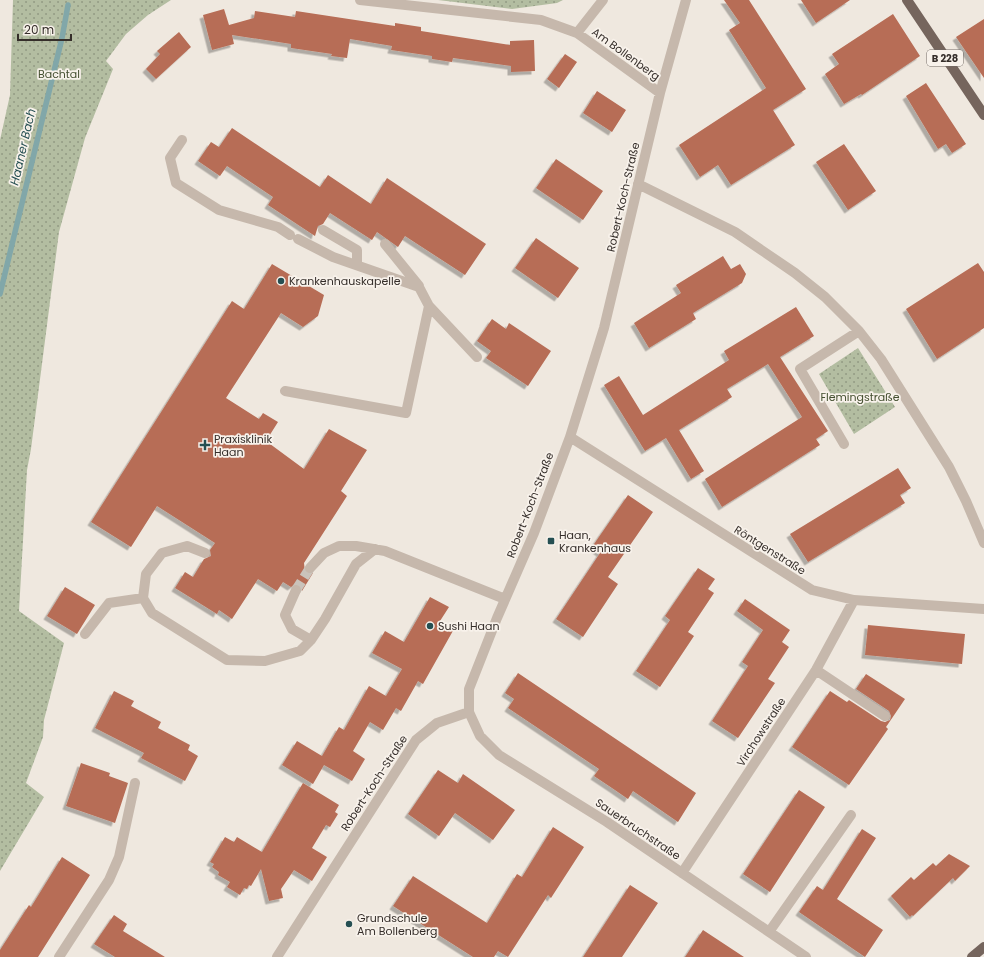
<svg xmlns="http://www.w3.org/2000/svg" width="984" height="957" viewBox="0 0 984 957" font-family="Poppins,sans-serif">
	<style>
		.park { fill: url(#park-dots) }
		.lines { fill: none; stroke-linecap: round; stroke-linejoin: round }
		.stream { stroke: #81a7a9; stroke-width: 5.5 }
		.building { fill: #b76d56; filter: url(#shadow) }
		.minor-tunnel { stroke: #cac3bb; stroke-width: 10; stroke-dasharray: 10 5; stroke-linecap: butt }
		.minor { stroke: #c6b8ac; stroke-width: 10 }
		.major { stroke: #75655d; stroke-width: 10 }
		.poi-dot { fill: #254f52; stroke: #f8f2eb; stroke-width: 1.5 }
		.labels { text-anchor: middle; stroke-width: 3.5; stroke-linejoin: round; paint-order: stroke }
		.shield { fill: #f8f2eb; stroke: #706964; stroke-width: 1 }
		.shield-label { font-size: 10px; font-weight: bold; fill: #352e2a }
		.street-label { font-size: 11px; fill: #352e2a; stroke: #f8f2eb }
		.park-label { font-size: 11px; fill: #455031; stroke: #f8f2eb }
		.poi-label { font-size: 11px; fill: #352e2a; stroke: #f8f2eb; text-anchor: start }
		.water-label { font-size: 12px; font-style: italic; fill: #254f52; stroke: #f8f2eb }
	</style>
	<defs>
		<pattern id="park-dots" width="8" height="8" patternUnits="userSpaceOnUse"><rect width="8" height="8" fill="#b3bda1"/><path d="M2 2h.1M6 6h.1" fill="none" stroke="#929a83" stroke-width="1.8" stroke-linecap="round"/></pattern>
		<filter id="shadow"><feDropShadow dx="-3.5" dy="3.5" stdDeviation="0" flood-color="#0004"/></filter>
	</defs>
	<rect width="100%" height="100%" fill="#efe8df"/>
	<path class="park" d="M13,0H171L148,15L126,34L106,61L113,69L85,138L59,232L31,449L27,470L19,611L64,643L44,720L43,737L26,783L44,797L0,871V140L10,95Z
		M438,0H563L557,3L512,9Z
		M858,348L895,407L854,434L819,374Z"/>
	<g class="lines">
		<path class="stream" d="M0,294L62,38L68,5"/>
	</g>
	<path class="building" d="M724,0H749L806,89L773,110L795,145L731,185L718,165L700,177L679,145L766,88L729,30L740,23Z
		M801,0H850L816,23Z
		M224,9L229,25L254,18L255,11L295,17L296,11L395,26V23L421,27V31L510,45V41L534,40L535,71L511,72V66L453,58L452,62L432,59V56L391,50L392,46L350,39L347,58L331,56L332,54L291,48V44L232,35L234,44L212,50L203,15Z
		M893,14L920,56L862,95L861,94L844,104L825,74L839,64L832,54Z
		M984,19V78L956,37Z
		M179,32L191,47L156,79L146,69L160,54L157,51Z
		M565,54L577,62L559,88L547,79Z
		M926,83L966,144L952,153L946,144L938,149L906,96Z
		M597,91L626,110L612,132L583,113Z
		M232,128L320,187L328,175L371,204L387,178L486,244L465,275L405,236L398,247L377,232L372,240L330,213L323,224L318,226L315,236L268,205L273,197L227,166L220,176L198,161L211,142L219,147Z
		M844,144L876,191L848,210L816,162Z
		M556,159L603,191L583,220L536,188Z
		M536,238L579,268L558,298L515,268Z
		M723,256L731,269L740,264L746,274L742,283L693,313L696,319L649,348L634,323L681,293L676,285Z
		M978,263L984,272V328L937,359L906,309Z
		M272,264L324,295L318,316L303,327L281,313L226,398L259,419L263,413L278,422L266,441L304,469L329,429L367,450L341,491L347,496L304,563L305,572L309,574L313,573L302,591L299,584H295L291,587L283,582L277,591L258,579L232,619L219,610L217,614L175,588L185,572L193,577L204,559L211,556L210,550L215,543L157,506L131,547L91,522L232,301L244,309Z
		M796,307L814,336L780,357L828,431L816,439L820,445L722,507L705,479L802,417L768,364L727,389L732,397L679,430L704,471L691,479L666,438L645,451L604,385L619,376L643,415L729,360L724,351Z
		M492,319L506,329L509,323L551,351L528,386L486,358L491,351L477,341Z
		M898,468L911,488L900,495L905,503L808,562L790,534Z
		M628,495L653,512L608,577L618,584L583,637L556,619L600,553L592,547Z
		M698,568L715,579L708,589L714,593L688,632L694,636L660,687L636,671L670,620L665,616Z
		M65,587L95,605L77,634L47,616Z
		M430,597L449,607L440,621L454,629L423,684L418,681L401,711L396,708L383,730L370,722L353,751L365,759L352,781L324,765L313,784L282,765L297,741L322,756L339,727L344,730L369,686L386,696L402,669L372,653L385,631L404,642Z
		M745,599L790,630L782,642L789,647L768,679L775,683L738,738L712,721L748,666L742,662L763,630L737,611Z
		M868,625L965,634L962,664L865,655Z
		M518,673L696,793L678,822L633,791L628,799L612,788L594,776L599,769L508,708L514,699L505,693Z
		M866,674L905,699L886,727L888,729L849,785L792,747L830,691L847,702L849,700L881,721L885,722L890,720L891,716L889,711L856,689Z
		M114,691L134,701L131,706L161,722L158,728L190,745L188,750L198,756L185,781L141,758L144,753L95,728Z
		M81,763L110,773L109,776L128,783L115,823L66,806Z
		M438,770L458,783L463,774L515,810L493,840L455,813L439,836L408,814Z
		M303,783L339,805L335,812L338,814L330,827L326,825L312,848L327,857L312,881L294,870L281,889L283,898L269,901L261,869L251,886L249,885L247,889L244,888L240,895L227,887L230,882L218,875L219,872L212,867L214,864L210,862L225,837L234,842L237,837L262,852Z
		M799,790L825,807L770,892L743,874Z
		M553,827L584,847L551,898L548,895L508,957L498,951L494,957H473L393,906L413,876L487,923L517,874L522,877Z
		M862,829L876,838L837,899L883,930L865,957L799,912L817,886L823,890Z
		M949,854L970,866L955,881L953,878L913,916L912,915L910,917L891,896L911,877L914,880L933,863L936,866Z
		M62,857L90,875L38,957H0V950L29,905L31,907Z
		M630,885L658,903L622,957H583Z
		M114,915L127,924L123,931L165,957H115L94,944Z
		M703,930L744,957H685Z"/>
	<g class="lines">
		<path class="minor-tunnel" d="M296,590L310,568"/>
		<path class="minor" d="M360,0L541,20L577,33L660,93
			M686,0L660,93L604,328L570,437L534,533L497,618L469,689V712L480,736L499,755L607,822L806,957
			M577,33L603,0
			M182,140L170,158L176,183L219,210L278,227L290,235
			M638,184L735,232L795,273L825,297L859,331L881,359L949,467L966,501L984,543
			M323,230L357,250V264
			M385,244L419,286
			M429,306L477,357
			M285,391L406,413L429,306L419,287L333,257L298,239
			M570,437L812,590L854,600L984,609
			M844,444L800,369L859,331
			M205,553L187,546L162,553L146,574L143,598L152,613L227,660L265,661L300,651L311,640L325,619L356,564L375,549
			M310,568L324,553L339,546H356L385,551L505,599
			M296,590L285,615L292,629L311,640
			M85,634L109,603L143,598
			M816,670L885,716
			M682,873L816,670L854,600
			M769,932L851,815
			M59,957L109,880L119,857L135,783
			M277,957L416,740L437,723L469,712"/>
		<path class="major" d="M907,0L984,115
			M972,957L984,947"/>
	</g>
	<g class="poi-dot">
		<circle cx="281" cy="281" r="4"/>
		<path d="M203 439h4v4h4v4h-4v4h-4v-4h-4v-4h4z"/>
		<rect x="547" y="537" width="8" height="8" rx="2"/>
		<circle cx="430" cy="626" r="4"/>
		<circle cx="349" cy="924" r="4"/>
	</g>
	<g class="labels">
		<rect class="shield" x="927" y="50" width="36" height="16" rx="3"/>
		<g class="shield-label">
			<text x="945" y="62">B 228</text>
		</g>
		<g class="street-label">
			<text transform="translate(626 54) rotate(36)" y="4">Am Bollenberg</text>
			<text transform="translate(623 197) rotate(-77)" y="4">Robert-Koch-Straße</text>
			<text transform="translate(530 505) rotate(-69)" y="4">Robert-Koch-Straße</text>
			<text transform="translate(770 550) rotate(32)" y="4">Röntgenstraße</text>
			<text transform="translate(761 732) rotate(-57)" y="4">Virchowstraße</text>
			<text transform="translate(374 783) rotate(-57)" y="4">Robert-Koch-Straße</text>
			<text transform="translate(638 829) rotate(34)" y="4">Sauerbruchstraße</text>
		</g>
		<g class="park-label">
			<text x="59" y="78">Bachtal</text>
			<text x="860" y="401">Flemingstraße</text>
		</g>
		<g class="poi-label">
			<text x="289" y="285">Krankenhauskapelle</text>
			<text x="214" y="443">Praxisklinik<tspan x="214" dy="13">Haan</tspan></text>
			<text x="559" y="539">Haan,<tspan x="559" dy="13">Krankenhaus</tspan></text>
			<text x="438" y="630">Sushi Haan</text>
			<text x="357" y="922">Grundschule<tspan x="357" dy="13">Am Bollenberg</tspan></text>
		</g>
		<g class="water-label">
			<text transform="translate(23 147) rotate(-77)" y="4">Haaner Bach</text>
		</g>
	</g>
	<path d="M18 34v6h53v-6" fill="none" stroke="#352e2a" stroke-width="2"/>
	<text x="24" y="34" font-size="12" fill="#352e2a" stroke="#f8f2eb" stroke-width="3" paint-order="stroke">20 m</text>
</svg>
